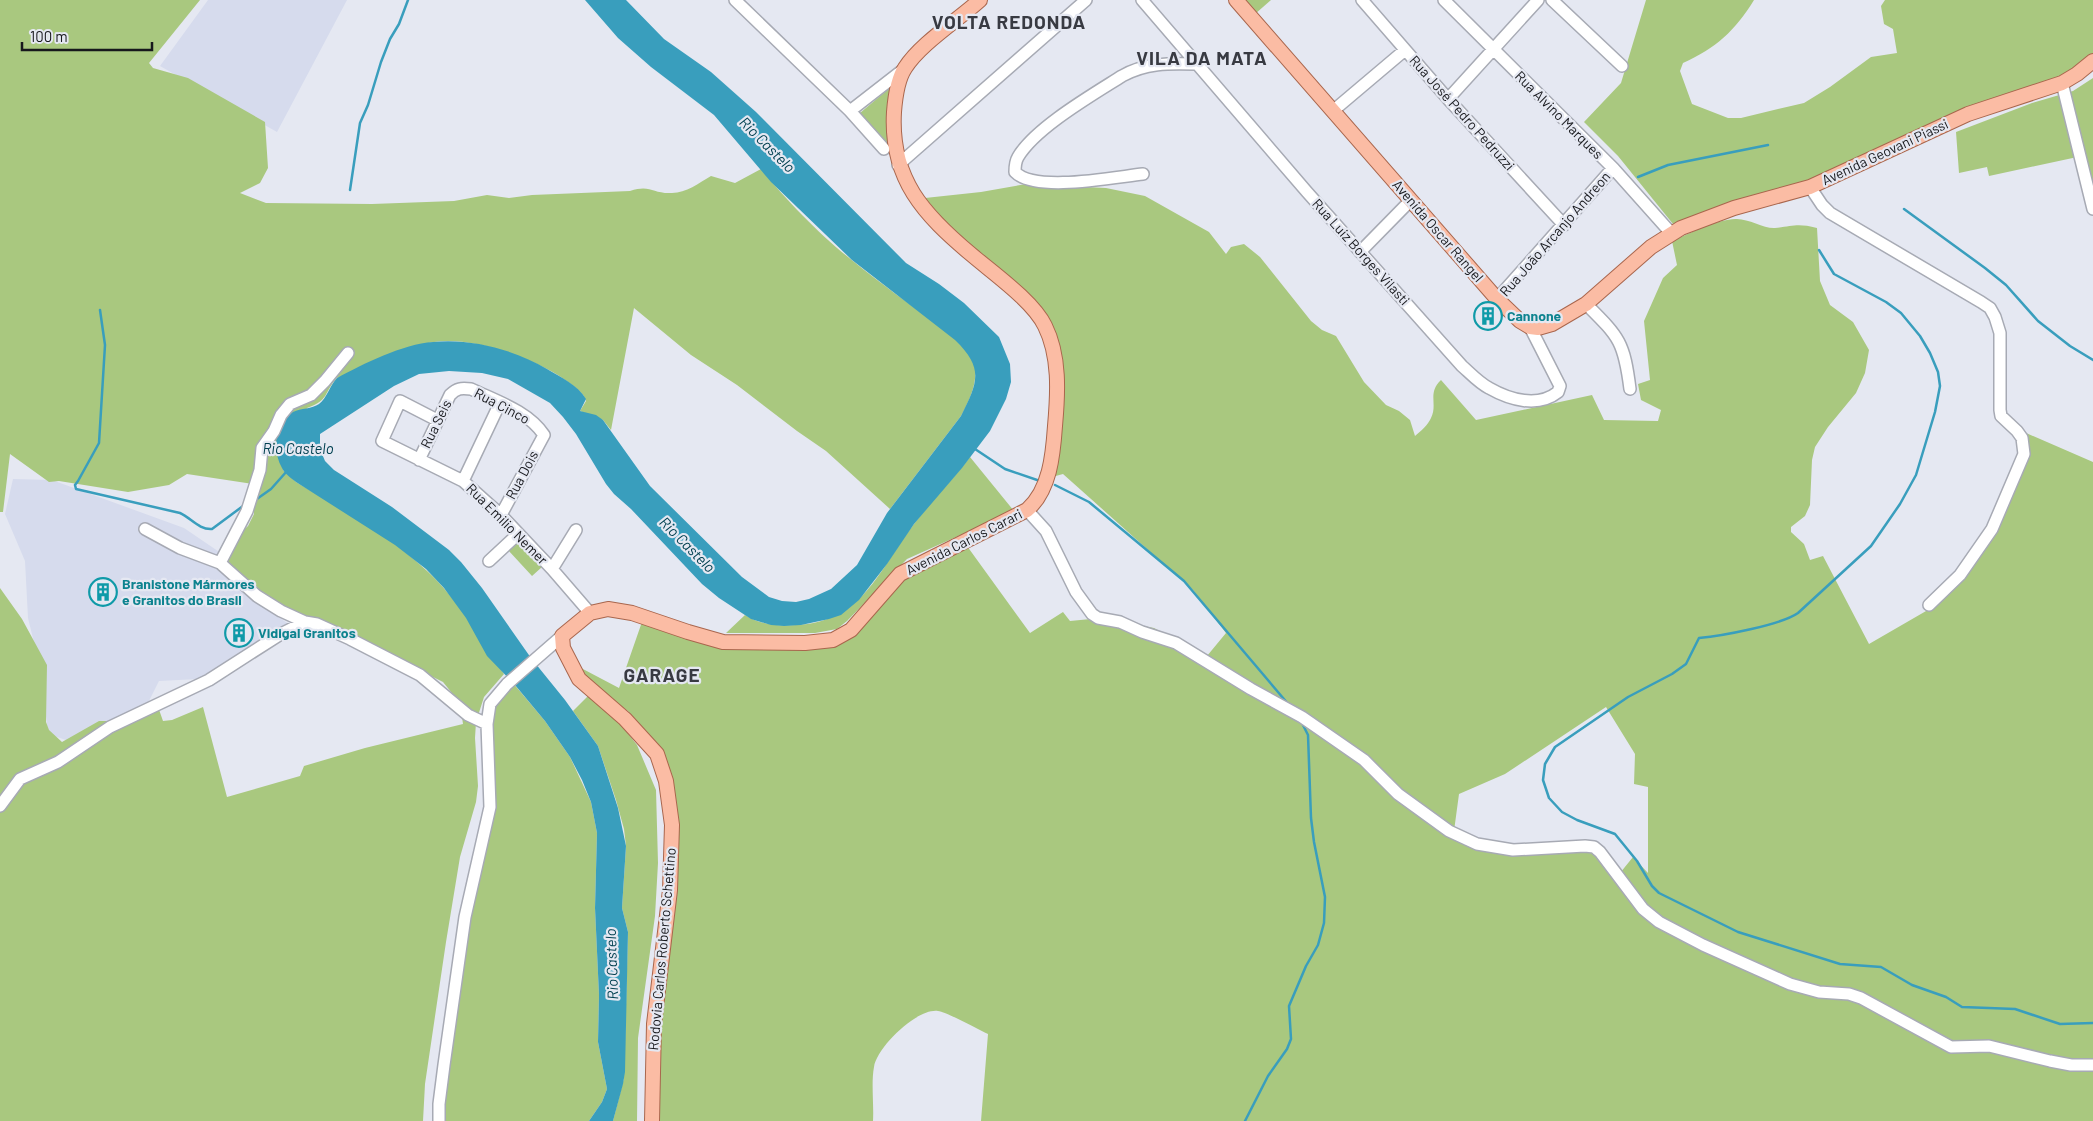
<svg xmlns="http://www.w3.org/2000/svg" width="2093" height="1121" viewBox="0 0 2093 1121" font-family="Barlow,sans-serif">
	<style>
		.built { fill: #d6dbed }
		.green { fill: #a9c87f; fill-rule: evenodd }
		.water { fill: #399ebd }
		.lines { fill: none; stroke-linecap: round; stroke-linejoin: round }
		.stream { stroke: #399ebd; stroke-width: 2.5 }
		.minor-casing { stroke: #a7aab4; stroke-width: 14 }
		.major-casing { stroke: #a9664d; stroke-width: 16 }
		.minor { stroke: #fff; stroke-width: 11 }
		.major { stroke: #fbbca4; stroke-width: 14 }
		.labels { text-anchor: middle; stroke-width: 4.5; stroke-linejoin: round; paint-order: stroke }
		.street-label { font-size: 14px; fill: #17181c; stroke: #e5e8f2 }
		.culture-label { font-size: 14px; font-weight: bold; fill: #0d838f; stroke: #e5e8f2; text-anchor: start }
		.water-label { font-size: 15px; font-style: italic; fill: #024151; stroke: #e5e8f2 }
		.district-label { font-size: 19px; font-weight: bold; letter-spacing: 1px; fill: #383a42; stroke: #e5e8f2 }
	</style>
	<rect width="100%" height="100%" fill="#e5e8f2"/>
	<path class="built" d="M208,0H347L277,132L160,66Z
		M13,479L52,480L184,528L234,562L228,582L290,625L198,679L159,681L148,703L72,742L48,734L41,671L28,618L25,561L5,514Z"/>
	<path class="green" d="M0,0H200L149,63L153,68L188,78L265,122L268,168L260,183L240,193L266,203L372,204L454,201L487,195L509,198L532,195L630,191C651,184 652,194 672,193C686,193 699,183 711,176L735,183L761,169C786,200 822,237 853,261C881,284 910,304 939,326C950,335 965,345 972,358C981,377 970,399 961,416L890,509L826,451L797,431L737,385L691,355L634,308L611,430L603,420L580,411L586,401C584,393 577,389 571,384C540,360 474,336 434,342C425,343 414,349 405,352C383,361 360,370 337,378C323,393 330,400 307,408L283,470L296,482C340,508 388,534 426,570C458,599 480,638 504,674L484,697L476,722L475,738L478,786L476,802L460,857L446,942L425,1084L423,1121H0V588L22,619L47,665L46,722L49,730L62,742L99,721H118L156,701L163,721L172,720L203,707L227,797L300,776L304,766L365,748L463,724L460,703L443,682L373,647L279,610L214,557L248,526L254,514L253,484L187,474L169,485L128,492L59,481L49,482L10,454L3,512H0Z
		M1242,0H1271L1255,14Z
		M1646,0H1754C1735,31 1716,48 1683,63L1680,71L1692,104L1728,118H1741L1778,109L1804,103L1830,87L1871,57L1897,53L1893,29L1884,24L1881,6L1885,0H2093V56L2080,69L1812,181L1710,210L1673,224L1618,156L1584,122L1621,83Z
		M2093,78V188L2082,156L1989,176L1987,167L1959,173L1956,132L2032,103L2073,91Z
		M892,86L888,126L889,147L860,113Z
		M1026,184L1106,188L1145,196L1209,232L1226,254L1231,247L1244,244L1260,257L1311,321L1322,330L1336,336L1364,382L1386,405L1399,411L1410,420L1415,436C1421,431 1428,425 1431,418C1438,404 1427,393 1441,380L1476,420L1592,395L1604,420L1658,421L1661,410L1641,400L1638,384L1650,380L1644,321L1663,278L1677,265L1672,241C1688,234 1720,218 1737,219C1749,219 1765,229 1775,228C1793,226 1798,223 1817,228L1820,281L1830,305L1853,322L1869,350L1865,373L1856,393L1828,427L1815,447L1812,460L1810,505L1805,516L1791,527V532L1804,544L1810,560L1823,556L1869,644L1933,607L1995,521L2023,462L2017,429L2093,462V1121H981L988,1034C977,1029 947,1012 938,1011C917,1008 877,1047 874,1067C871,1083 874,1104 873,1121H647L672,798L651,741L628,711L606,697L586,678L581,668L619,688L643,619L674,632L831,644L905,578L967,546L1030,633L1063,612L1070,621L1101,618L1154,628L1207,656L1226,633L1193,590L1063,474L1052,477L1059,348L1006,278L942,218L925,198L981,192ZM1606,707L1635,754L1634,784L1648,787V873L1633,857L1616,878L1590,843L1496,847L1454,831L1459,794L1505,774Z
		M970,457L1014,511L907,559L847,621L837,629L815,633H726L745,615C761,625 777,626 796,625C863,622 878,571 914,524C931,501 952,481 970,457Z
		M517,541L542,567L532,576L508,550Z
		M513,683L545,721L570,757L591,802L597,833L595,908L599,995L598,1042L607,1089L602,1102L589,1121H436L487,813L492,710Z
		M589,695L619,722L637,745L656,790L658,863L655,916L638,1038L637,1121H613L624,1078L628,932L622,908L626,846L624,829L616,800L598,746L573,711Z"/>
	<path class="water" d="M585,0H626L664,39L711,72L756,112L906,263L939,284L964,303L999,337L1010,364L1011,382L1006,399L990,431L962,468L914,524L887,564L859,600L841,615L829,619L801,625L784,626L771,625L751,619L719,598L702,584L631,509L614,494L606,484L576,434L563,417L550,403L508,379L482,373L449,371L419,374L394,386L320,434V449L325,461L334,470L392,507L449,550L461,562L482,588L531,658L565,700L598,746L618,808L626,846L622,908L628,932L625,1072L623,1084L613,1121H589L602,1102L607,1089L598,1042L599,995L595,908L597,833L591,802L582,780L570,757L545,721L515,685L487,656L466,618L444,588L426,569L395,545L296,482C291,478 285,474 282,468C272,451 274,423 293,412C301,408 312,409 319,404C327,398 330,385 337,378C363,364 403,344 433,342C471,338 515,350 547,369C560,377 578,385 586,399L580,411L596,415L603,420L650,486L742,577L769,597L782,601L796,602L809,599L831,589L857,565L887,513L961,416C978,382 984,368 955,340L852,260L771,182L714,115L651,67L618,38Z"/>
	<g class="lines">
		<path class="stream" d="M1638,177L1668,165L1768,145
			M350,190L360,123L368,105L381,62L390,39L399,24L408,0
			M1904,209L1985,268L2006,285L2038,321L2070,346L2093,360
			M1819,250L1834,274L1886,302L1901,313L1920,336L1930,353L1938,372L1940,386L1935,412L1916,475L1900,504L1871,546L1798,613C1781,625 1721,636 1699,638L1686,664L1672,674L1628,697L1555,747L1545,764L1543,780L1549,798L1562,812L1577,820L1615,834L1637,861L1652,886L1659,893L1738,932L1840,964L1881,967L1912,985L1946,997L1962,1007L2015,1009L2060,1024L2093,1023
			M100,310L105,345L99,443L78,481L75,485L76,489L180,513C191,518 199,530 212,529L243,506
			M975,449L1005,469L1040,481
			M1055,485L1089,502L1184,581L1289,705
			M254,501L271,489L287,471
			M1245,1121L1268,1076L1287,1049L1291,1039L1289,1006L1306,966L1318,945L1324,923L1325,897L1314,842L1311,818L1308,735L1302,723"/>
		<defs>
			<path id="minor" d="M735,0L850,111L884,149
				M1142,0L1307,192L1462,366C1470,373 1479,383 1489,388C1510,400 1538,408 1558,392L1560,386L1530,327
				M1362,0L1448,99L1564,225
				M1444,0L1613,168L1671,233
				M1552,0L1622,66
				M2062,83L2093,209
				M1448,99L1538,0
				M1334,110L1405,50
				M850,111L904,69
				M898,165L1086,0
				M1143,174C1115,177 1035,193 1015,172C1015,167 1015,162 1018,157C1035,128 1092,95 1122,76C1145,63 1169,63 1195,64
				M1810,187L1822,205L1830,213L1981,302L1990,308L1995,317L2000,333V410L2001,416L2017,431L2022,438L2024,454L1992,529L1960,575L1929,605
				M1360,252L1411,200
				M1497,299L1613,168
				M1586,304C1619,337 1624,341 1630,389
				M437,420L400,401L382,441L463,481L501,515L552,569L590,613
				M419,460L450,395C457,388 461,388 471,389C496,401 528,411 544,435L501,515
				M463,481L500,403
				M1027,510L1046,531L1076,592L1092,614L1098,618L1120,622L1142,632L1176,643L1251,689L1302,717L1364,760L1398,794L1449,831L1477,844L1513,850L1585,846L1594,847L1600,852L1643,909L1659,922L1703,945L1790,984L1819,992L1849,994L1861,998L1951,1047L1989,1046L2050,1061L2071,1065H2093
				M145,529L180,548L220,563L257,596L281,611L305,622
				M489,561L518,534
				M220,563L247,511L260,470L262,448L274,431L281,415L290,404L311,395L325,381L348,353
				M552,569L576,530
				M0,806L20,779L58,762L110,727L209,680L279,635L305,622L317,624L350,639L420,675L468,715L487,724
				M439,1121V1104L444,1065L465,917L490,807L487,724L490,704L507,684L562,636"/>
			<path id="major" d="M1236,0L1497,299L1520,321L1530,327L1538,328L1552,324L1586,304L1651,247L1681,228L1734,208L1810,187L1968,114L2062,83L2077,74L2093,61
				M652,1121L654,1024L670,890L672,825L666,781L657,754L625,719L579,679L563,648L562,636L590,613L608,609L632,613L688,632L723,642L805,643L833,640L851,630L900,574L1027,510C1050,490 1053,455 1055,426C1058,393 1060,356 1045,326C1033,301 993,273 972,255C924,215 890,179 894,112C895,99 897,80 905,68C920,44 958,20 980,0"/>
		</defs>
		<use href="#minor" class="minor-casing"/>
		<use href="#major" class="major-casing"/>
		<use href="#minor" class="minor"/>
		<use href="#major" class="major"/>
	</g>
	<defs>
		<symbol id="building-ring" viewBox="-11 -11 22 22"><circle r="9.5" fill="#e5e8f2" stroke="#0f9aa8" stroke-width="1.5"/><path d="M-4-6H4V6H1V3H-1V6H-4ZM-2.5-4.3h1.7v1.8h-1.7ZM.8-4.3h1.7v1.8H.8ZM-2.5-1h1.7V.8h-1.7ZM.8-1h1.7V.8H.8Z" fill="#0f9aa8"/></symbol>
	</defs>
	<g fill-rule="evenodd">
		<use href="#building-ring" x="1472" y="300" width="32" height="32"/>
		<use href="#building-ring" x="87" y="576" width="32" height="32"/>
		<use href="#building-ring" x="223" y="617" width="32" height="32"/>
	</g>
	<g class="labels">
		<g class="street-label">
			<text transform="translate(1462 113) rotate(48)" y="5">Rua José Pedro Pedruzzi</text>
			<text transform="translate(1559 115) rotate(45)" y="5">Rua Alvino Marques</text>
			<text transform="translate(1885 152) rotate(-25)" y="5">Avenida Geovani Piassi</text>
			<text transform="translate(1438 231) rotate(49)" y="5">Avenida Oscar Rangel</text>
			<text transform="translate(1555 234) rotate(-49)" y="5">Rua João Arcanjo Andreon</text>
			<text transform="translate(1361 252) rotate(48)" y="5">Rua Luiz Borges Vilasti</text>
			<text transform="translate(502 406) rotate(28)" y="5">Rua Cinco</text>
			<text transform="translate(436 424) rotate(-64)" y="5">Rua Seis</text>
			<text transform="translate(522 475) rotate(-62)" y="5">Rua Dois</text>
			<text transform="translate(507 524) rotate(45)" y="5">Rua Emilio Nemer</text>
			<text transform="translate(964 542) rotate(-27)" y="5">Avenida Carlos Carari</text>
			<text transform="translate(662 949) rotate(-85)" y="5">Rodovia Carlos Roberto Schettino</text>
		</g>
		<g class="culture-label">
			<text x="1507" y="321">Cannone</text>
			<text x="122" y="589">Branistone Mármores<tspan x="122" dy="16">e Granitos do Brasil</tspan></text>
			<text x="258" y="638">Vidigal Granitos</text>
		</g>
		<g class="water-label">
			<text transform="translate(767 145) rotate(45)" y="5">Rio Castelo</text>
			<text x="298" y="454">Rio Castelo</text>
			<text transform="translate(687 545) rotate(45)" y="5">Rio Castelo</text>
			<text transform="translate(612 964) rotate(-92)" y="5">Rio Castelo</text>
		</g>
		<g class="district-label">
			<text x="1009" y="29">VOLTA REDONDA</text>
			<text x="1202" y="65">VILA DA MATA</text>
			<text x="662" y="682">GARAGE</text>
		</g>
	</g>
	<path d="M22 42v8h130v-8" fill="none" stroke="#17181c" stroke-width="2.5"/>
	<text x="30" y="42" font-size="15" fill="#17181c" stroke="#e5e8f2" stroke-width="4" paint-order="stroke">100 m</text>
</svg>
